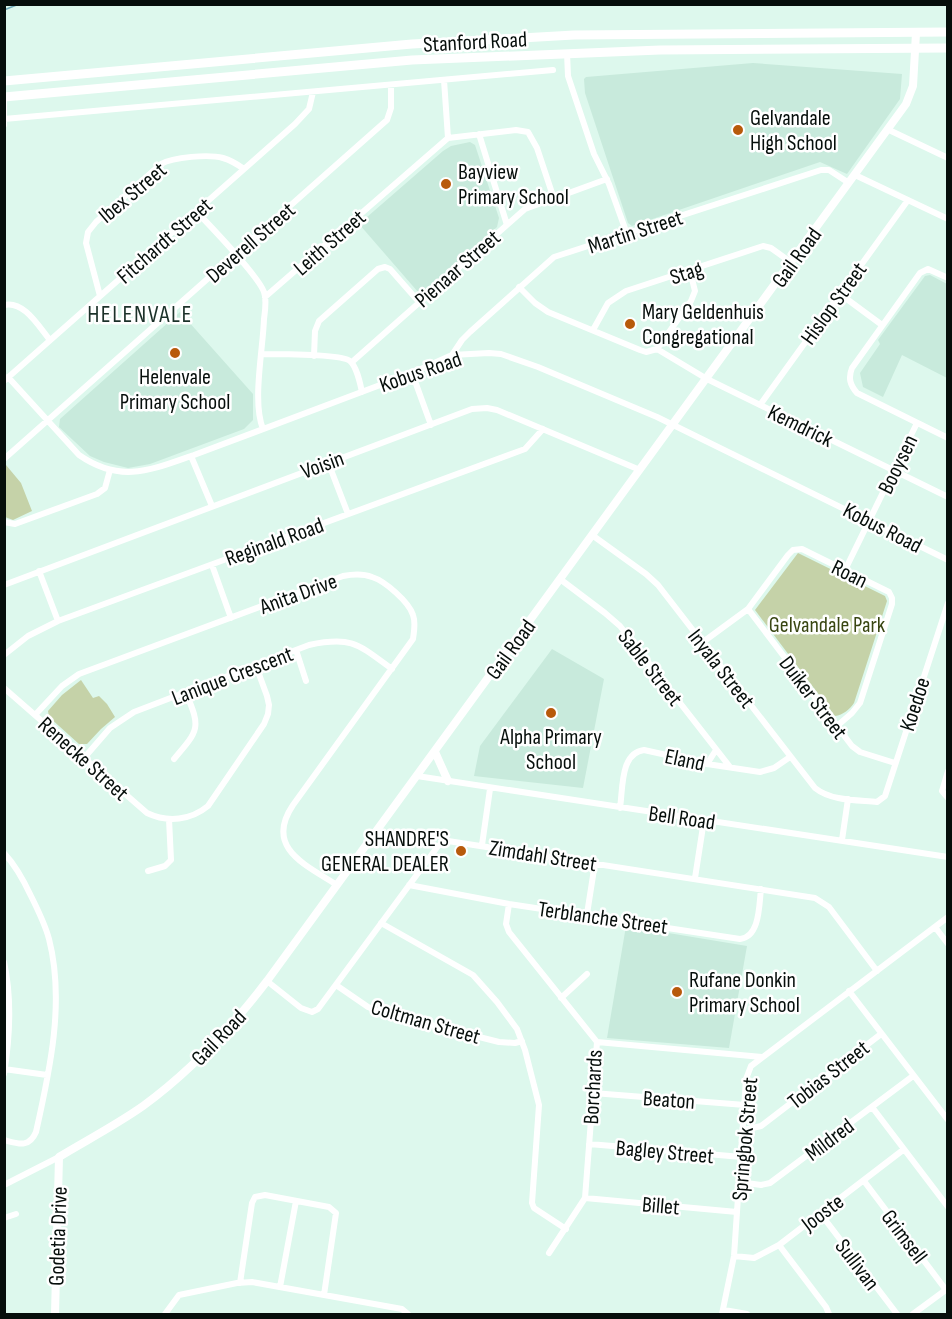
<svg xmlns="http://www.w3.org/2000/svg" width="952" height="1319" viewBox="0 0 952 1319" font-family="'Sofia Sans Condensed',sans-serif">
	<style>
		.built { fill: #c8eadc }
		.green { fill: #c5d2a8 }
		.lines { fill: none; stroke-linecap: round; stroke-linejoin: round }
		.stream { stroke: #6fabba; stroke-width: 1.5 }
		.minor { stroke: #fff; stroke-width: 6 }
		.tertiary { stroke: #fff; stroke-width: 8 }
		.secondary { stroke: #fff; stroke-width: 9 }
		.poi-dot { fill: #b85a0b; stroke: #fff; stroke-width: 2 }
		.labels { text-anchor: middle; stroke-width: 5; stroke-linejoin: round; paint-order: stroke }
		.street-label { font-size: 22px; fill: #060e0b; stroke: #fff }
		.poi-label { font-size: 22px; fill: #060e0b; stroke: #fff; text-anchor: start }
		.park-label { font-size: 22px; fill: #394612; stroke: #fff }
		.neighbourhood-label { font-size: 24px; letter-spacing: 1.5px; fill: #1b3129; stroke: #fff }
	</style>
	<rect width="100%" height="100%" fill="#ddf8ed"/>
	<path class="built" d="M753,63L902,74L900,99L847,174L820,162L632,226L628,223L585,93L584,79L586,77Z
		M470,142L475,145L499,218L497,227L424,292H418L359,224L443,151L451,146Z
		M930,275L947,284V378L902,355L883,397L863,387L860,373L880,344L878,340L925,276Z
		M180,312L253,394V420L244,429L150,464L128,468L104,462L90,456L59,427L60,419Z
		M552,649L604,679L583,788L474,776L480,746Z
		M626,926L747,946L729,1048L607,1038Z"/>
	<path class="green" d="M6,465L21,483L32,511L13,520L5,517Z
		M798,553L885,596L887,601L854,703C850,709 843,715 835,716L755,610Z
		M81,680L93,698L99,696L107,704L115,717L101,729L87,744H79L49,717L48,711L62,695Z"/>
	<g class="lines">
		<path class="stream" d="M4,10L19,4"/>
		<path class="minor" d="M567,53L568,76L594,154L609,184L627,234
			M4,101V125
			M4,119L553,70
			M889,130L948,158
			M479,134L507,225
			M448,138L516,130L528,132L537,148L554,199
			M855,175L948,219
			M196,211C211,227 258,275 264,292C267,300 265,311 264,319C263,350 252,402 263,429
			M948,278L928,269L920,273L852,368C848,378 850,385 857,393L948,438
			M519,287L535,303L548,312L640,350L646,352L657,349L691,301L695,291L690,271
			M840,294L882,325
			M100,296L86,243L88,232L96,222L161,164C173,157 209,154 223,158C230,160 237,164 244,169
			M265,297L448,138L444,80
			M4,305C24,300 39,327 50,340
			M593,330L608,303L626,291L763,246L771,248L792,263
			M657,349L707,379L948,497
			M262,354C277,354 341,354 350,361C357,367 360,383 362,392
			M452,355L462,340L470,332L554,257L821,170H829L849,183
			M314,356L315,331L319,321L378,269L385,267L390,269L419,302
			M352,362L525,209L607,179
			M412,373L431,425
			M8,377L79,455C121,484 151,470 194,455L412,373L452,355L489,353L501,354L538,367L657,417L948,560
			M4,381L295,124L309,109L313,92
			M760,405L908,200
			M191,456L212,506
			M4,459L387,120L391,108V85
			M328,462L348,514
			M4,522L15,524L97,494L105,488L110,470
			M592,535L646,574L658,585L815,788C831,801 857,800 877,802L885,796L948,603
			M212,565L231,618
			M845,570L917,423
			M39,571L58,621
			M560,579L605,613L620,626L730,767
			M4,585L472,409L487,408L497,410L640,470
			M748,609L852,746L860,752L895,763
			M703,642L748,609L788,555L793,550L802,549L889,592L892,598V604L860,703L852,713L837,726
			M296,650L306,681
			M4,655L28,636L58,621L525,449L543,429
			M4,688L147,813C168,823 191,820 208,806L264,724L268,714L269,705L267,696L256,666
			M35,715L62,686L79,674L343,576C353,574 362,573 372,577C385,581 409,602 413,615C416,623 414,631 413,639L293,805C264,848 306,865 337,885
			M84,758L110,728L134,712L309,645C352,636 358,644 392,669
			M174,759C199,730 201,728 186,693
			M707,764L716,750
			M948,771L942,791L948,798
			M417,776L948,857
			M620,808C623,789 620,753 644,750L707,764L760,772L774,768L790,757
			M842,840L848,799
			M482,845L490,789
			M4,853C16,866 24,881 31,896C38,910 45,924 49,939C65,1001 50,1070 36,1132C29,1148 19,1144 4,1140
			M148,871L165,866L171,860L169,819
			M695,878L704,820
			M409,885L509,904L740,939C760,937 759,905 761,889
			M509,904L506,924L509,932L597,1042L585,1198L549,1253
			M587,914L595,863
			M381,923L473,975L497,1002L517,1029L525,1050L539,1105L532,1203L534,1208L566,1229
			M935,927L948,944
			M4,962C12,998 10,1037 4,1074
			M267,981L301,1008L312,1012L318,1009L438,846L448,841L815,898L829,907L877,971
			M336,985L368,1007L380,1012L499,1042L515,1043L522,1041
			M849,991L948,1120
			M561,998L587,974
			M597,1042L762,1057
			M4,1069L47,1075
			M593,1093L745,1105
			M872,1107L948,1207
			M744,1130L761,1126L881,1034
			M589,1144L742,1157
			M864,1181L946,1290
			M739,1182L761,1185L770,1183L913,1076
			M4,1185L59,1157
			M585,1198L737,1212
			M820,1213L897,1314
			M4,1218L16,1214
			M779,1245L826,1307L829,1314
			M734,1256L754,1258L779,1245L903,1150
			M240,1283L252,1203L255,1197L265,1195L329,1207L336,1213L324,1295
			M280,1287L296,1201
			M724,1310L747,1314
			M165,1314L179,1295L237,1283L252,1282L402,1309L408,1314
			M722,1314L734,1256L746,1079L751,1066L948,917
			M913,1314L947,1289"/>
		<path class="tertiary" d="M435,752L448,781
			M55,1314L59,1157C87,1140 116,1125 143,1106C191,1071 231,1028 267,981L906,104L913,86L916,33"/>
		<path class="secondary" d="M4,81L412,44L574,35L948,32
			M4,97L412,60L660,50L948,48"/>
	</g>
	<g class="poi-dot">
		<circle cx="738" cy="130" r="6"/>
		<circle cx="446" cy="184" r="6"/>
		<circle cx="630" cy="324" r="6"/>
		<circle cx="175" cy="353" r="6"/>
		<circle cx="551" cy="713" r="6"/>
		<circle cx="461" cy="851" r="6"/>
		<circle cx="677" cy="992" r="6"/>
	</g>
	<g class="labels">
		<g class="street-label">
			<text transform="translate(475 41) rotate(-3)" y="8">Stanford Road</text>
			<text transform="translate(132 192) rotate(-40)" y="8">Ibex Street</text>
			<text transform="translate(635 231) rotate(-18)" y="8">Martin Street</text>
			<text transform="translate(164 240) rotate(-41)" y="8">Fitchardt Street</text>
			<text transform="translate(250 242) rotate(-41)" y="8">Deverell Street</text>
			<text transform="translate(329 242) rotate(-41)" y="8">Leith Street</text>
			<text transform="translate(796 257) rotate(-54)" y="8">Gail Road</text>
			<text transform="translate(457 268) rotate(-41)" y="8">Pienaar Street</text>
			<text transform="translate(686 272) rotate(-18)" y="8">Stag</text>
			<text transform="translate(833 303) rotate(-54)" y="8">Hislop Street</text>
			<text transform="translate(420 371) rotate(-19)" y="8">Kobus Road</text>
			<text transform="translate(801 425) rotate(26)" y="8">Kemdrick</text>
			<text transform="translate(322 464) rotate(-20)" y="8">Voisin</text>
			<text transform="translate(897 464) rotate(-64)" y="8">Booysen</text>
			<text transform="translate(883 527) rotate(27)" y="8">Kobus Road</text>
			<text transform="translate(274 541) rotate(-20)" y="8">Reginald Road</text>
			<text transform="translate(850 573) rotate(26)" y="8">Roan</text>
			<text transform="translate(298 593) rotate(-20)" y="8">Anita Drive</text>
			<text transform="translate(510 649) rotate(-54)" y="8">Gail Road</text>
			<text transform="translate(651 667) rotate(52)" y="8">Sable Street</text>
			<text transform="translate(722 668) rotate(52)" y="8">Inyala Street</text>
			<text transform="translate(232 675) rotate(-21)" y="8">Lanique Crescent</text>
			<text transform="translate(814 697) rotate(53)" y="8">Duiker Street</text>
			<text transform="translate(914 704) rotate(-72)" y="8">Koedoe</text>
			<text transform="translate(84 758) rotate(42)" y="8">Renecke Street</text>
			<text transform="translate(685 759) rotate(12)" y="8">Eland</text>
			<text transform="translate(682 817) rotate(8)" y="8">Bell Road</text>
			<text transform="translate(543 855) rotate(9)" y="8">Zimdahl Street</text>
			<text transform="translate(603 917) rotate(8)" y="8">Terblanche Street</text>
			<text transform="translate(426 1021) rotate(16)" y="8">Coltman Street</text>
			<text transform="translate(218 1037) rotate(-46)" y="8">Gail Road</text>
			<text transform="translate(828 1074) rotate(-38)" y="8">Tobias Street</text>
			<text transform="translate(592 1087) rotate(-87)" y="8">Borchards</text>
			<text transform="translate(669 1099) rotate(4)" y="8">Beaton</text>
			<text transform="translate(744 1139) rotate(-85)" y="8">Springbok Street</text>
			<text transform="translate(829 1139) rotate(-37)" y="8">Mildred</text>
			<text transform="translate(665 1151) rotate(5)" y="8">Bagley Street</text>
			<text transform="translate(661 1205) rotate(5)" y="8">Billet</text>
			<text transform="translate(822 1212) rotate(-37)" y="8">Jooste</text>
			<text transform="translate(57 1236) rotate(-88)" y="8">Godetia Drive</text>
			<text transform="translate(905 1236) rotate(53)" y="8">Grimsell</text>
			<text transform="translate(858 1264) rotate(53)" y="8">Sullivan</text>
		</g>
		<g class="poi-label">
			<text x="750" y="125">Gelvandale<tspan x="750" dy="25">High School</tspan></text>
			<text x="458" y="179">Bayview<tspan x="458" dy="25">Primary School</tspan></text>
			<text x="642" y="319">Mary Geldenhuis<tspan x="642" dy="25">Congregational</tspan></text>
			<text x="175" y="384" text-anchor="middle">Helenvale<tspan x="175" dy="25">Primary School</tspan></text>
			<text x="551" y="744" text-anchor="middle">Alpha Primary<tspan x="551" dy="25">School</tspan></text>
			<text x="449" y="846" text-anchor="end">SHANDRE'S<tspan x="449" dy="25">GENERAL DEALER</tspan></text>
			<text x="689" y="987">Rufane Donkin<tspan x="689" dy="25">Primary School</tspan></text>
		</g>
		<g class="park-label">
			<text x="827" y="632">Gelvandale Park</text>
		</g>
		<g class="neighbourhood-label">
			<text x="140" y="322">HELENVALE</text>
		</g>
	</g>
	<rect width="952" height="1319" fill="none" stroke="#060e0b" stroke-width="12"/>
</svg>
